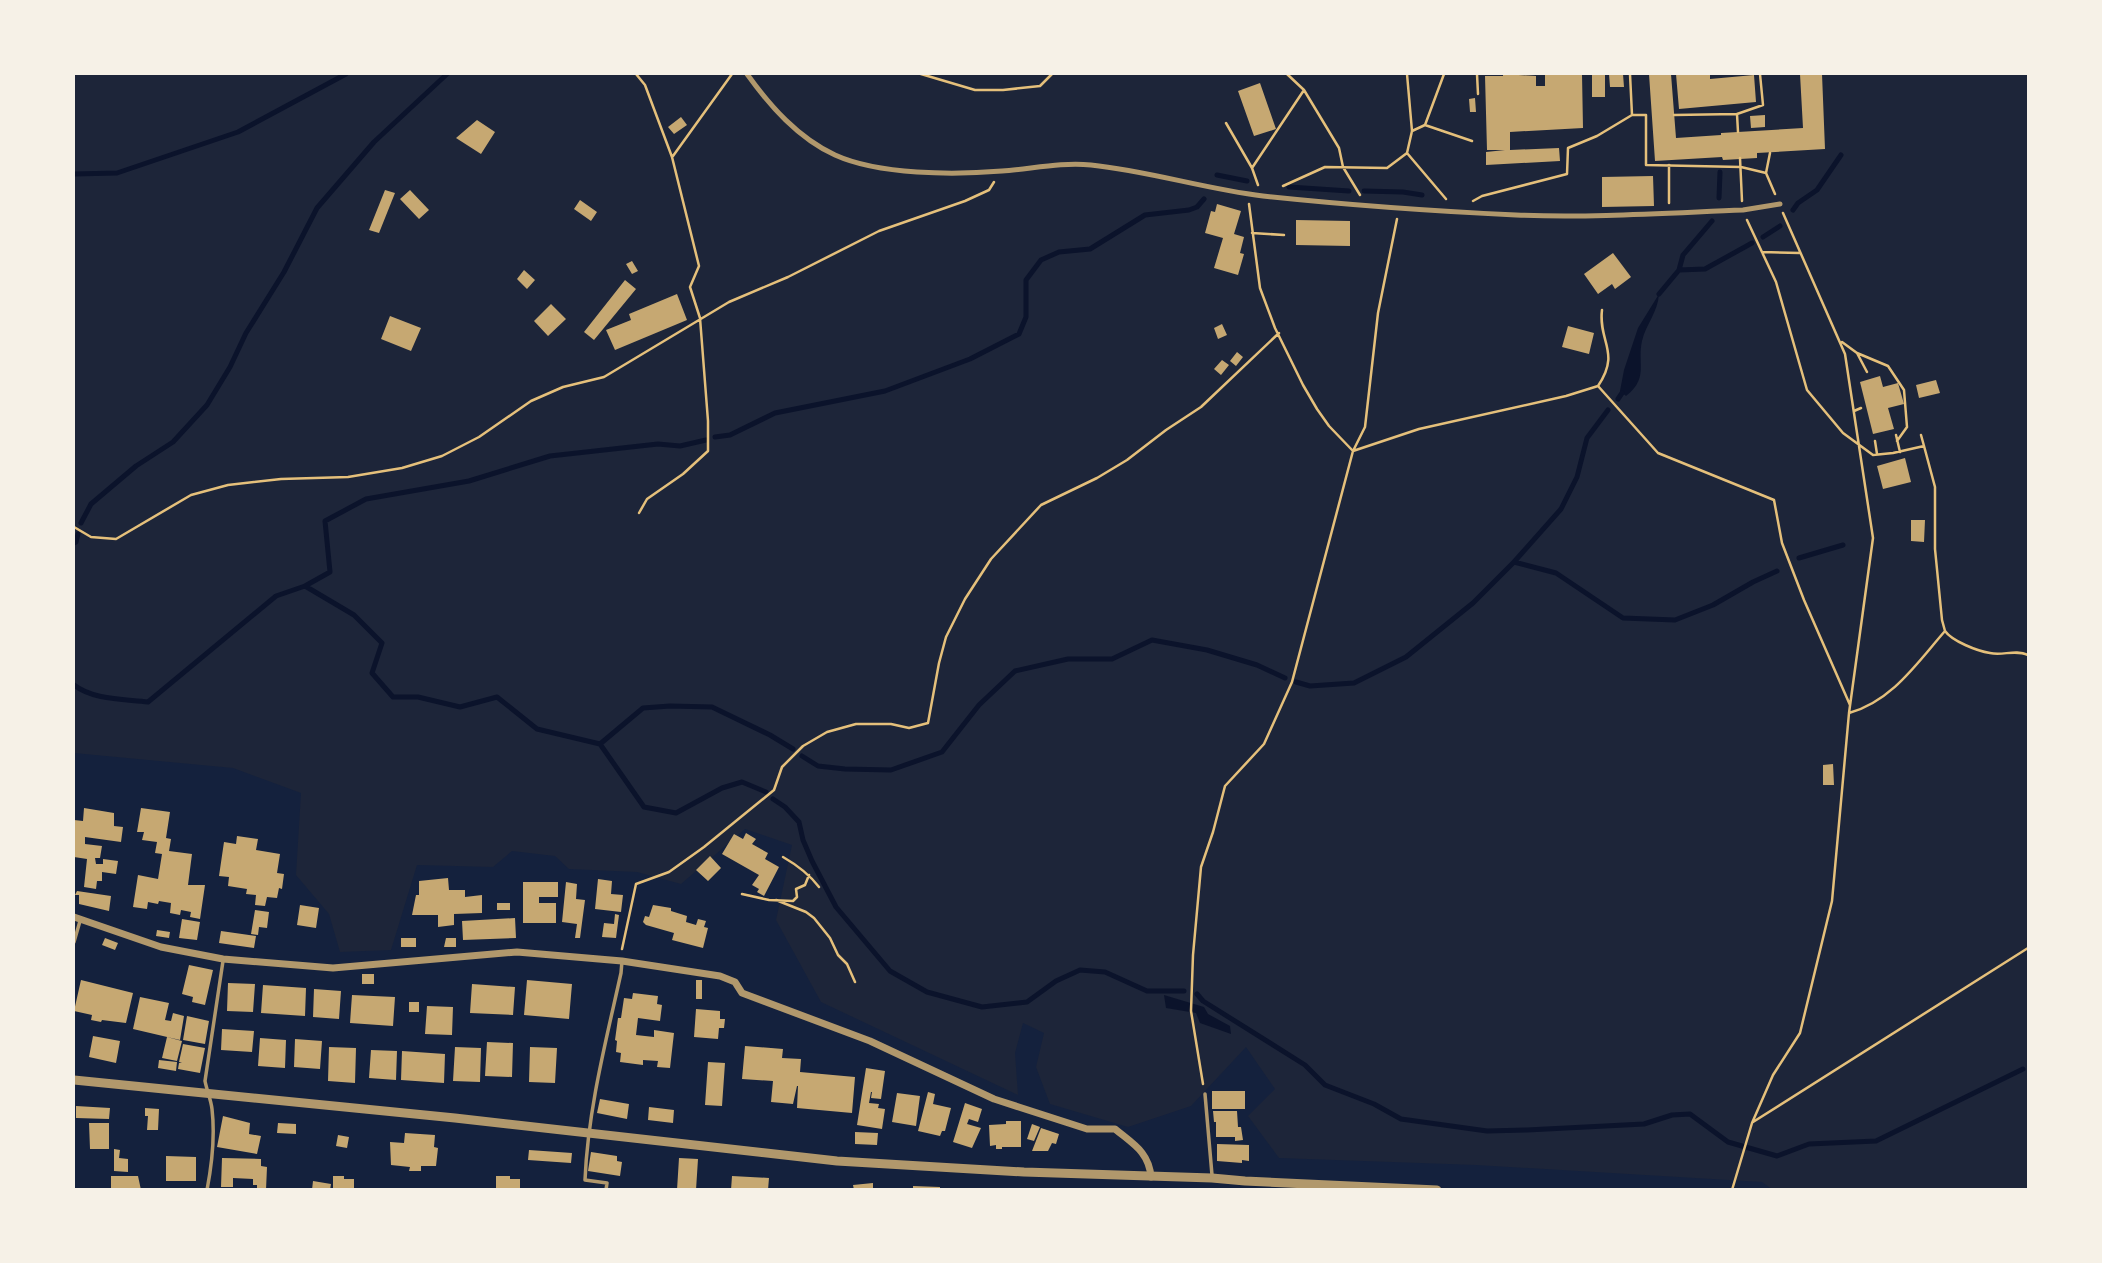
<svg xmlns="http://www.w3.org/2000/svg" width="2102" height="1263" font-family="'Open Sans',sans-serif">
  <style>
    .green { fill: #1d2539 }
    .water { fill: #0b132b }
    .lines { fill: none; stroke-linecap: round; stroke-linejoin: round }
    .stream { stroke: #0b132b; stroke-width: 5 }
    .building { fill: #c6a872 }
    .path { stroke: #e5c07b; stroke-width: 2.5 }
    .service { stroke: #b1986c; stroke-width: 3.5 }
    .pedestrian { stroke: #b1986c; stroke-width: 5 }
    .minor { stroke: #b1986c; stroke-width: 7 }
    .tertiary { stroke: #b1986c; stroke-width: 9 }
  </style>
  <rect width="100%" height="100%" fill="#14213d"/>
  <!-- green -->
  <path class="green" d="M74,74H2028V1189L1773,1190L1762,1182L1476,1165L1279,1158L1248,1116L1275,1089L1246,1047L1191,1106L1128,1127L1050,1104L1036,1067L1044,1033L1023,1023L1015,1053L1018,1095L821,1002L776,920L792,845L745,829L681,884L637,872L569,869L555,856L512,851L493,867L417,865L391,950L340,952L329,914L296,875L301,793L233,768L74,753Z"/>
  <!-- water -->
  <path class="water" d="M1659,294C1658,312 1646,324 1642,341C1637,364 1649,378 1626,396L1620,391L1624,370L1638,328Z
    M1164,995L1204,1007L1208,1014L1230,1026L1231,1034L1200,1023L1196,1013L1166,1008Z"/>
  <g class="lines">
    <!-- stream -->
    <path class="stream" d="M74,174L117,173L238,132L346,74
      M1217,175L1247,181
      M1289,187L1349,191
      M1364,191L1403,192L1422,195
      M1719,198L1720,172
      M1793,210L1798,203L1817,190L1841,155
      M1763,237L1780,226
      M1679,270L1705,269L1752,243
      M1659,294L1679,270L1683,255L1712,221
      M1618,399L1622,393
      M715,437L730,435L775,413L885,391L970,359L1019,334L1026,317V280L1041,260L1059,252L1090,249L1145,215L1189,210L1197,207L1204,199
      M81,523L91,504L136,466L173,442L207,405L230,367L246,333L284,272L317,208L374,142L447,74
      M74,543L76,542L78,534
      M1799,558L1843,545
      M1514,562L1561,509L1577,477L1587,438L1608,410
      M305,586L330,572L325,521L366,499L469,481L550,456L658,444L680,446L706,440
      M1296,682L1310,686L1354,683L1406,657L1473,603L1514,562L1556,573L1623,618L1675,620L1713,605L1753,582L1777,571
      M74,685C93,700 124,699 148,702L276,596L305,586L354,615L382,643L372,673L393,697H418L460,707L497,697L537,729L600,744L644,807L676,813L722,788L742,782L766,792
      M600,744L643,708L670,706L712,707L770,735L793,749
      M802,756L818,766L845,769L891,770L942,752L979,705L1015,671L1068,659H1112L1152,640L1207,650L1257,665L1285,678
      M773,799L785,807L799,822L803,840L812,861L836,907L890,971L927,992L982,1007L1027,1002L1056,981L1080,970L1105,972L1147,991H1184
      M1197,994L1203,1001L1305,1065L1325,1085L1374,1104L1401,1119L1487,1131L1527,1130L1644,1124L1672,1115L1690,1114L1728,1142L1777,1156L1809,1144L1876,1141L2023,1069"/>
  </g>
  <!-- building -->
  <path class="building" d="M1503,74L1536,76V86H1545V74H1582L1583,128L1510,132V150L1559,148L1560,161L1486,165V152L1505,150H1487L1485,76H1503Z
    M1592,74H1605V97H1592Z
    M1609,74H1623L1624,87H1610Z
    M1649,74H1671L1676,138L1721,135V133L1803,128L1800,74H1822L1825,149L1757,153V158L1723,160L1722,157L1655,161Z
    M1676,74H1710V79L1754,75L1756,102L1679,109Z
    M1260,83L1276,129L1254,136L1238,91Z
    M1475,98L1476,112H1470L1469,99Z
    M1765,115V127L1751,128L1750,116Z
    M681,117L687,125L674,134L668,127Z
    M477,120L495,132L481,154L456,138Z
    M1653,176L1654,206L1602,207V177Z
    M385,190L395,193L379,233L369,230Z
    M410,190L429,210L419,219L400,199Z
    M580,200L597,212L591,221L574,209Z
    M1217,204L1241,211L1234,234L1244,237L1240,253L1244,254L1238,275L1214,268L1223,238L1205,233L1211,211L1215,212Z
    M1296,220L1350,221V246L1296,245Z
    M1613,253L1631,277L1615,289L1612,284L1598,294L1584,274Z
    M632,261L638,271L632,274L626,264Z
    M524,270L535,280L527,289L517,279Z
    M625,280L636,289L594,340L584,332Z
    M677,294L687,320L615,350L606,330L631,320L629,314Z
    M551,304L566,319L548,336L534,321Z
    M390,316L421,328L411,351L381,339Z
    M1222,324L1227,335L1218,339L1214,328Z
    M1568,326L1594,333L1589,354L1562,347Z
    M1237,352L1243,357L1236,366L1230,361Z
    M1222,360L1229,365L1221,375L1214,369Z
    M1880,376L1883,387L1898,383L1904,404L1888,408L1894,429L1873,434L1860,382Z
    M1936,380L1940,393L1919,398L1916,385Z
    M1905,458L1911,482L1883,489L1877,466Z
    M1911,520H1925L1924,542L1911,541Z
    M1833,764L1834,785H1823V765Z
    M84,808L114,813V826L123,827L121,842L85,837V844L102,846L100,858H95L96,864H103V859L118,861L116,874L102,872V881H97L96,889L84,887L87,859L74,857V820L83,821Z
    M141,808L170,812L166,838L171,839L169,851L192,854L188,885H205L200,919L190,917L191,912L181,910L180,915L170,913L171,903L159,901L158,904L148,902L147,909L133,907L138,875L158,879L162,854L155,853L157,842L142,840L144,832H137Z
    M746,833L756,839L752,844L768,853L765,859L779,867L764,896L757,892L759,889L752,885L759,875L722,854L734,834L743,839Z
    M237,836L258,839L256,850L280,854L277,873L284,874L282,889L279,888L277,898L267,897L265,906L255,905L256,895L246,894L247,889L228,886L229,877L219,876L224,842L236,844Z
    M710,856L721,868L708,881L696,870Z
    M448,878L449,890H465V897L482,895V913L454,914V925L438,927V915H412L416,895H419V881Z
    M598,879L612,881L611,894L623,895L621,912L595,909Z
    M523,882H558V897H539V903H556V923H523Z
    M566,882L577,884L576,899L585,900L580,938H575L577,924L562,922Z
    M77,891L111,896L109,911L79,904V895H75Z
    M497,903H510V910H497Z
    M300,905L319,908L316,928L297,925Z
    M653,905L671,908V911L687,916L686,922L696,925L698,919L706,921L704,927L708,928L703,948L672,940L674,933L646,925L643,922L645,916L649,917Z
    M255,910L269,912L267,928L259,927L258,935L251,934Z
    M615,914L619,915L616,938L602,937L604,923L614,924Z
    M515,918L516,938L463,940L462,921Z
    M182,919L200,922L197,940L179,938Z
    M157,930L170,932L169,938L156,936Z
    M221,931L256,936L254,948L219,943Z
    M105,938L118,943L115,950L102,945Z
    M401,938H416V947H401Z
    M446,938H456V947H444Z
    M189,965L213,970L205,1005L192,1002L193,997L182,994Z
    M362,974H374V984H362Z
    M81,980L133,993L126,1023L102,1020L101,1022L91,1020L92,1015L74,1011Z
    M527,980L572,984L569,1019L524,1015Z
    M696,980H702V999H696Z
    M228,983L255,984L253,1012L227,1011Z
    M472,984L515,987L513,1015L470,1013Z
    M263,985L306,988L305,1016L261,1013Z
    M314,989L341,991L339,1019L313,1017Z
    M633,993L658,996L657,1004L662,1005L660,1021L638,1018L636,1035L654,1037V1030L674,1033L670,1068L657,1067L658,1061L643,1060V1065L620,1062L621,1053L616,1052L617,1041L615,1040L618,1018H621L624,998L632,999Z
    M352,995L395,997L393,1026L350,1023Z
    M140,997L169,1003L165,1020L171,1021L173,1013L184,1016L180,1040L133,1029Z
    M409,1002H419V1012H409Z
    M427,1006L453,1007L452,1035L425,1034Z
    M696,1009L720,1011V1019H725L724,1028H719L718,1039L694,1037Z
    M187,1016L209,1021L205,1044L183,1040Z
    M222,1029L254,1031L252,1052L221,1050Z
    M93,1036L120,1041L116,1063L89,1057Z
    M167,1037L182,1041L177,1061L162,1058Z
    M260,1038L286,1040L285,1068L258,1066Z
    M295,1039L322,1041L320,1069L294,1067Z
    M487,1042L513,1043L512,1077L485,1076Z
    M183,1044L205,1048L200,1073L178,1069L179,1063H182L179,1062Z
    M745,1046L783,1049L782,1058L801,1059L800,1072L855,1077L852,1113L797,1108L798,1086H797L793,1104L771,1102L773,1081L742,1079Z
    M329,1047L356,1048L355,1083L328,1081Z
    M455,1047L481,1048L480,1082L453,1081Z
    M530,1047L557,1048L555,1083L529,1082Z
    M371,1050L397,1051L396,1080L369,1078Z
    M402,1051L445,1054L444,1083L401,1080Z
    M159,1060L177,1062L176,1071L158,1068Z
    M708,1062L725,1063L722,1106L705,1105Z
    M866,1068L885,1071L881,1099L871,1098L872,1092H871L869,1103L879,1104L878,1108L885,1109L882,1129L857,1125Z
    M1212,1091H1245V1109H1212Z
    M928,1092L935,1094L933,1104L951,1108L945,1131H942L940,1136L918,1131Z
    M897,1093L920,1096L916,1126L892,1122Z
    M600,1099L629,1104L627,1119L597,1113Z
    M965,1103L982,1109L978,1122L969,1119L967,1124L981,1128L972,1148L953,1142Z
    M76,1106L110,1108L109,1119L76,1118Z
    M649,1107L674,1110L673,1123L648,1120Z
    M145,1108L159,1109L158,1130H147L148,1116H145Z
    M1213,1111H1237L1238,1127H1241L1243,1140L1235,1141V1137H1216V1122H1214Z
    M223,1116L250,1123L249,1134L261,1136L257,1154L217,1147Z
    M1006,1121H1021V1147H1002V1149H996V1145L990,1146L989,1125L1006,1124Z
    M89,1123H109V1149H90Z
    M278,1123L296,1124V1134L277,1133Z
    M1032,1124L1040,1127L1034,1141L1027,1139Z
    M1041,1128L1059,1134L1056,1144L1052,1143L1048,1151H1032Z
    M855,1132L878,1133L877,1145L855,1144Z
    M405,1133L435,1135L434,1147L438,1148L436,1166H421V1171H409L410,1167L391,1165L390,1142L404,1143Z
    M338,1135L349,1137L347,1148L336,1146Z
    M1217,1144L1249,1145V1161L1242,1160V1163L1217,1161Z
    M114,1149L120,1150L119,1158L128,1159V1172L114,1171Z
    M529,1150L572,1153L571,1163L528,1160Z
    M591,1152L617,1156V1161L622,1162L620,1176L588,1171Z
    M166,1156L196,1157V1181H166Z
    M222,1158L261,1159V1166L267,1167L266,1190H257V1185H253V1179L233,1178V1187H221Z
    M679,1158L698,1159L696,1190H677Z
    M111,1176H138L141,1190H111Z
    M333,1176H344V1179H354V1190H333Z
    M496,1176H510V1179H520V1190H496Z
    M732,1176L769,1178L768,1190H731Z
    M313,1181L331,1184L330,1190H312Z
    M873,1183V1190H854L853,1185Z
    M913,1186L940,1187V1190H913Z"/>
  <g class="lines">
    <!-- path -->
    <path class="path" d="M636,74L645,85L672,157L699,266L690,287L700,318L708,421V451L683,474L647,499L639,513
      M921,74L975,90H1003L1040,86L1052,74
      M1287,74L1304,90L1339,148L1343,167L1360,195
      M1477,74L1478,94
      M1630,74L1632,115H1646V165L1741,167L1766,173L1775,194
      M1674,115L1737,114
      M1226,123L1252,168
      M1425,125L1472,141
      M1412,131L1425,125L1444,74
      M1738,132L1737,114L1763,105L1760,74
      M1407,153L1446,199
      M673,156L732,74
      M1740,158L1742,201
      M1766,173L1770,153
      M1258,185L1252,168L1304,90
      M1283,186L1325,167L1387,168L1407,153L1412,131L1407,74
      M1473,201L1482,196L1567,174L1568,148L1597,136L1632,115
      M1669,203V165
      M1397,219L1378,313L1365,427L1353,451L1419,429L1566,396L1598,386L1658,453L1774,500L1782,543L1804,600L1850,705
      M1747,220L1776,282L1807,390L1843,433L1873,455L1893,453L1924,446L1935,487V549L1942,620L1945,631C1917,663 1892,701 1849,713
      M1252,233L1284,235
      M1762,252L1800,253
      M1842,342L1857,353L1867,372
      M1857,353L1888,366L1904,390L1907,427L1897,441
      M1598,386C1621,352 1598,342 1602,310
      M1854,411L1861,408
      M1896,435L1900,452
      M1921,435L1924,446
      M1875,441L1877,454
      M74,527L91,537L116,539L191,495L228,485L281,479L348,477L402,468L442,456L479,437L531,401L563,387L604,377L729,302L788,277L879,231L965,201L989,190L994,182
      M1945,631C1952,641 1977,651 1990,653C2003,656 2015,649 2028,655
      M783,857C797,865 809,874 819,887
      M742,894L769,900L793,901L797,897L796,889L805,885L809,875
      M776,900L806,912L814,918L830,938L838,955L847,964L855,982
      M622,949L636,884L669,872L704,847L774,790L782,767L803,746L827,732L856,724H891L909,728L928,723L939,663L946,637L965,599L991,559L1041,505L1097,478L1127,460L1166,430L1201,407L1279,333
      M1203,1084L1191,1011L1193,955L1201,867L1213,832L1225,786L1264,744L1292,682L1353,451L1329,426L1317,409L1303,385L1275,328L1260,288L1249,204
      M1753,1122L2028,948
      M1732,1190L1752,1123L1773,1075L1800,1033L1832,901L1849,713L1873,538L1845,354L1783,213"/>
    <!-- service -->
    <path class="service" d="M74,942L80,921
      M1205,1094L1212,1175
      M207,1190C212,1164 215,1135 212,1109C211,1100 207,1091 205,1081L223,961
      M606,1190L607,1183L585,1180C588,1109 606,1041 621,973L622,961"/>
    <!-- pedestrian -->
    <path class="pedestrian" d="M747,74C770,106 798,138 835,155C879,175 954,175 1002,171C1031,169 1061,162 1091,165C1149,171 1205,189 1263,196C1347,205 1431,211 1516,215C1591,218 1667,213 1743,210L1780,204"/>
    <!-- minor -->
    <path class="minor" d="M74,917L161,947L223,959L333,968L517,952L622,961L720,976L735,982L742,993L870,1041L994,1099L1087,1129H1115C1133,1144 1149,1152 1151,1177"/>
    <!-- tertiary -->
    <path class="tertiary" d="M74,1080L455,1118L837,1161L1024,1172L1212,1178L1245,1181L1437,1190"/>
  </g>
  <!-- border -->
  <rect width="2102" height="1263" fill="none" stroke="#f6f1e7" stroke-width="150"/>
</svg>
